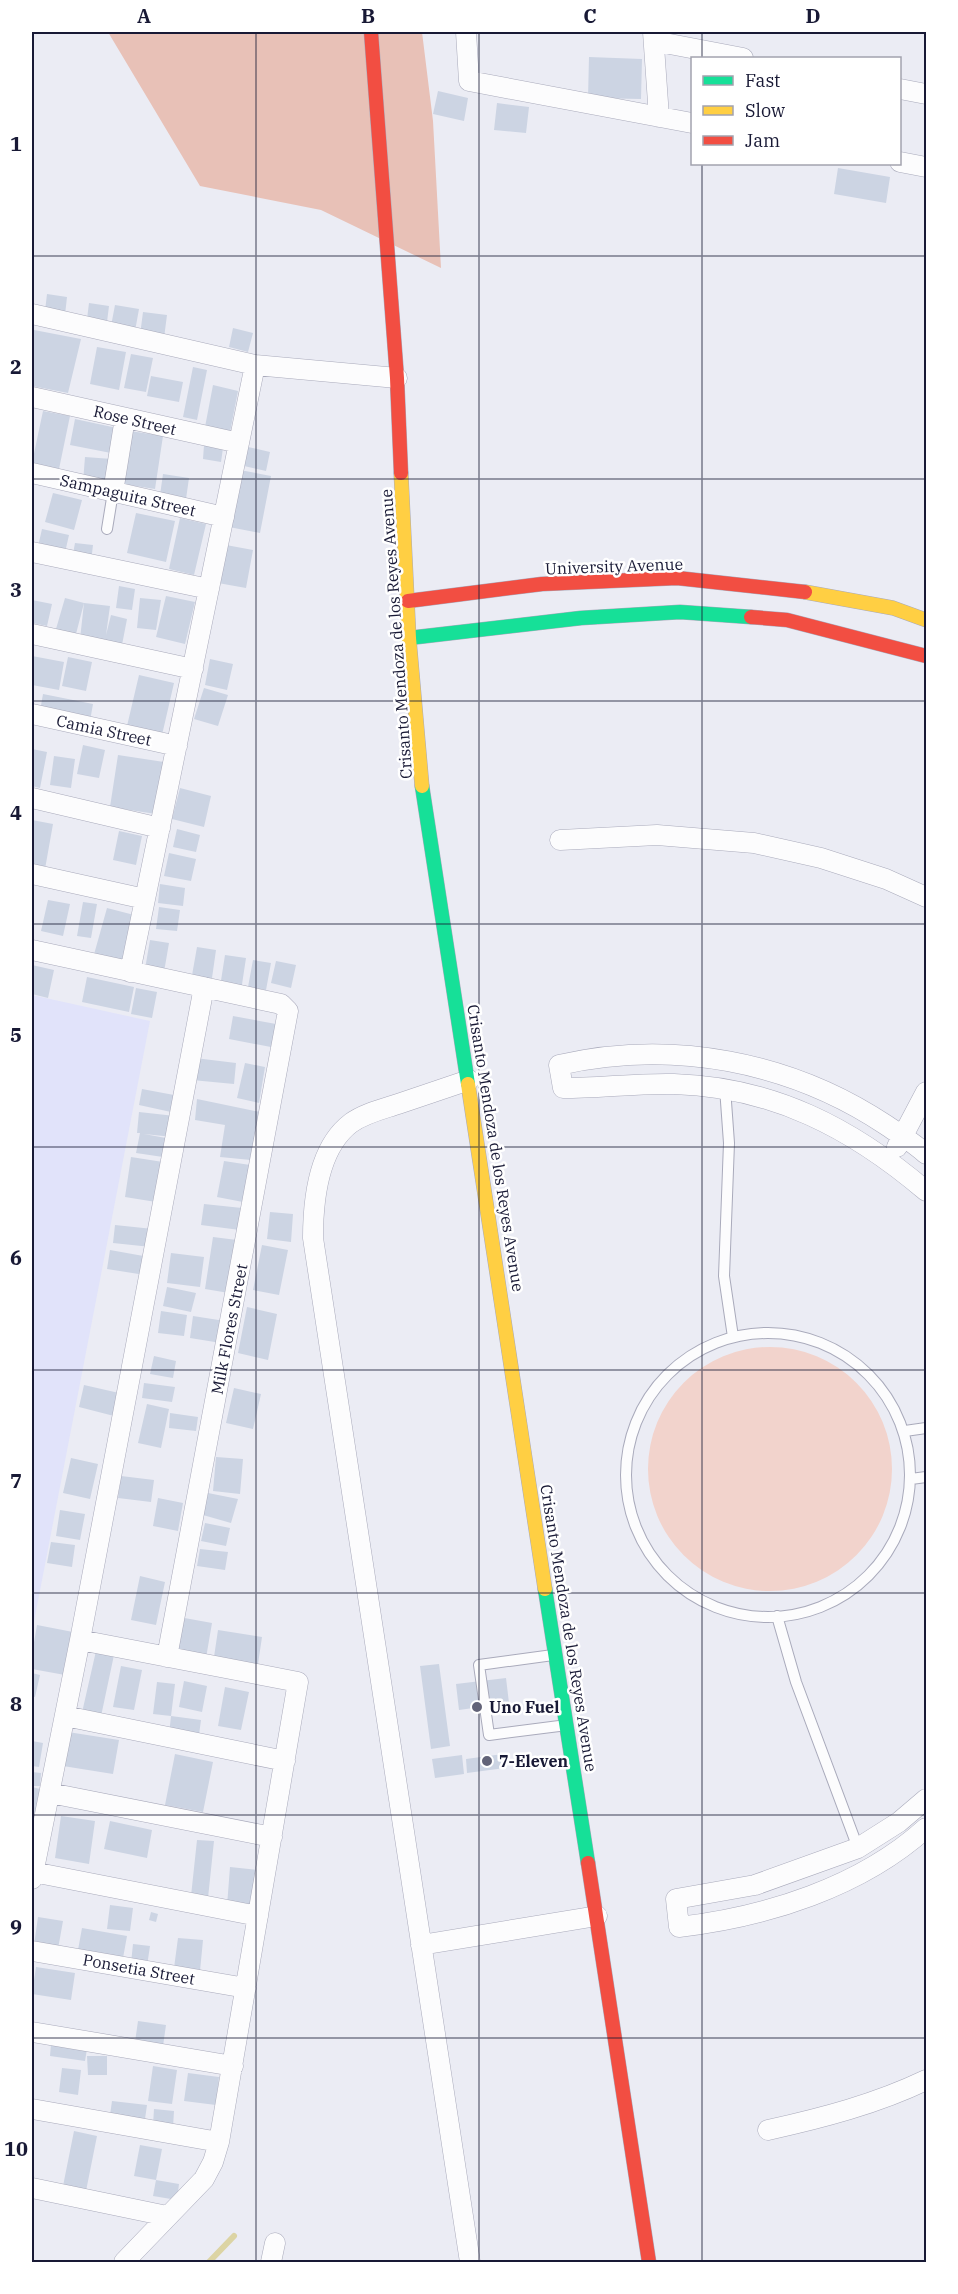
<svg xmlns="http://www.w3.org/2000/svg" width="958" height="2294" font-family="'IBM Plex Serif',serif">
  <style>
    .built { fill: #e1e3fa }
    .green { fill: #f2d3cc }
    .forest { fill: #e8c1b7 }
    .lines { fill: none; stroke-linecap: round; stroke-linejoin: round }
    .stream { stroke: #dcd4a4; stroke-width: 6 }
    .building { fill: #ccd4e3 }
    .lane-casing { stroke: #a9aabb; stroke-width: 12 }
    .street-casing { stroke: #a9aabb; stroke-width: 21 }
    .fast-casing { stroke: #a9aabb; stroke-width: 15 }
    .slow-casing { stroke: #a9aabb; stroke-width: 15 }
    .jam-casing { stroke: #a9aabb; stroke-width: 15 }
    .lane { stroke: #fcfcfd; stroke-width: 10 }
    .street { stroke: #fcfcfd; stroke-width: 20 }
    .fast { stroke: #16e098; stroke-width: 14 }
    .slow { stroke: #ffcf43; stroke-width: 14 }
    .jam { stroke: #f24e42; stroke-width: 14 }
    .grid { fill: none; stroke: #181935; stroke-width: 1.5; stroke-opacity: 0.55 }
    .poi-dot { fill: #626378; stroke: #fff; stroke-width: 2 }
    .labels { text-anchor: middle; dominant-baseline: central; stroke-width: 5; stroke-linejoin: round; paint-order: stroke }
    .street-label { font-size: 16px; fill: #181935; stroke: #fff }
    .poi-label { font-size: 16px; font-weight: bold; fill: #181935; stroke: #fff; text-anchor: start }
    .neatline { fill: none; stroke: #181935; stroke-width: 2 }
    .grid-label { font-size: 20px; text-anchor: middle; font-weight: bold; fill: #181935 }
  </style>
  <rect width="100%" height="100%" fill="#ebecf4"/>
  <!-- built -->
  <path class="built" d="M32,995L150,1021L32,1632Z"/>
  <!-- green -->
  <path class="green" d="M648 1469a122 122 0 1 1 244 0a122 122 0 1 1-244 0Z"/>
  <!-- forest -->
  <path class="forest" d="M108,32H422L433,121L441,268L321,210L200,186Z"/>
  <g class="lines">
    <!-- stream -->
    <path class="stream" d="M209,2262L234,2236"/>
  </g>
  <!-- building -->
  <path class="building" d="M589,57L642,59L641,99L588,98Z
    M438,91L468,98L464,121L433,114Z
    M497,103L529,107L526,133L494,130Z
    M838,168L890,177L886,203L834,194Z
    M47,294L67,297L65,315L45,311Z
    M89,303L109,306L107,322L87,319Z
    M115,305L139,309L135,331L111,326Z
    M143,312L167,315L164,338L140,335Z
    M233,328L253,333L248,352L229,347Z
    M34,330L81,339L68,393L32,386V338Z
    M97,347L126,352L119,390L90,384Z
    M131,354L153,358L146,392L124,388Z
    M193,367L207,370L197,420L183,417Z
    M151,376L183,382L179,402L147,396Z
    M213,385L238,391L230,432L205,427Z
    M43,411L70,416L59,469L32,463Z
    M75,419L117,428L111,453L70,445Z
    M130,431L163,436L155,489L123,484Z
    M204,445L223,448L221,462L203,459Z
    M248,447L270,452L266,471L244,466Z
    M85,457L112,459L110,484L83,482Z
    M240,470L271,476L260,533L229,527Z
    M163,474L189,478L186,499L160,495Z
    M53,493L82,500L74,530L45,522Z
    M136,513L175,521L166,562L127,553Z
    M180,518L206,524L194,575L169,569Z
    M42,529L69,535L64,557L37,551Z
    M75,543L93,545L91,562L72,559Z
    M226,545L253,550L246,588L218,583Z
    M119,586L135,589L132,610L116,608Z
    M166,596L195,602L185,644L156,637Z
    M65,598L84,603L76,634L56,629Z
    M140,598L161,600L156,630L137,628Z
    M32,600L52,604L47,626L32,623Z
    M84,603L110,606L106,635L111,615L127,619L122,645L80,639Z
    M32,656L64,662L59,690L32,685Z
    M68,657L92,662L86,691L62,686Z
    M210,659L233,664L227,690L205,685Z
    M139,675L174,683L162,735L127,726Z
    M204,688L228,695L218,726L194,719Z
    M43,694L93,704L90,721L40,711Z
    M83,745L105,750L99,778L77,774Z
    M32,749L47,752L40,788L32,786Z
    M118,755L164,762L156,814L110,807Z
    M54,756L75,759L71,788L50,785Z
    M180,788L211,796L204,827L172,819Z
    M32,820L53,824L45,869L32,866Z
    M177,829L200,835L196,852L173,847Z
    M119,831L142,836L136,865L113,860Z
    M169,853L196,859L191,881L164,876Z
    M160,884L185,888L183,906L158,903Z
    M48,900L70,904L63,936L41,931Z
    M83,902L97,904L91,938L77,936Z
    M159,907L180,910L177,931L156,929Z
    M107,908L138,916L123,966L93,958Z
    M150,940L169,943L164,972L145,969Z
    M197,947L216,950L211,985L191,981Z
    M225,955L246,958L241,991L220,987Z
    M253,960L271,963L266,990L248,987Z
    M276,961L296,965L291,988L271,983Z
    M32,965L54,970L48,998L32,994Z
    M87,977L134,987L129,1012L82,1002Z
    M136,988L157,992L152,1018L131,1014Z
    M233,1016L276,1024L271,1047L229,1039Z
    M195,1058L236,1063L234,1084L192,1080Z
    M245,1063L265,1067L259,1103L237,1098Z
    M142,1089L174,1095L171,1112L139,1105Z
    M197,1099L260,1112L251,1160L220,1157L225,1125L195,1120Z
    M139,1112L175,1116L173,1137L144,1134L166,1138L163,1157L136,1153L140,1133H137Z
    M131,1157L163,1162L156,1202L125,1197Z
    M224,1161L250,1165L243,1202L217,1197Z
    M204,1204L242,1208L240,1230L201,1225Z
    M270,1212L293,1214L291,1242L267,1239Z
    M115,1225L153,1229L151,1247L113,1243Z
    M213,1237L237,1240L229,1293L205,1289Z
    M262,1245L288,1250L279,1295L253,1290Z
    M110,1250L149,1257L145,1275L107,1269Z
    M171,1253L204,1257L200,1287L167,1283Z
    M167,1287L196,1293L191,1312L163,1306Z
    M247,1307L277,1314L268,1360L238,1353Z
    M161,1311L187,1315L184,1336L158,1333Z
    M193,1316L225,1321L221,1343L190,1338Z
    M154,1356L176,1361L173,1378L150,1374Z
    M144,1383L175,1387L172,1402L142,1398Z
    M84,1385L119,1393L114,1416L79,1407Z
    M234,1388L261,1394L253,1429L226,1423Z
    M147,1404L169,1409L161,1448L138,1443Z
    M170,1413L198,1417L196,1431L169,1428Z
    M216,1457L243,1459L240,1494L213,1491Z
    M71,1458L98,1464L90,1499L63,1493Z
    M121,1476L154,1480L151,1502L118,1498Z
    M208,1493L238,1499L231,1523L203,1515Z
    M158,1498L183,1503L178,1531L153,1526Z
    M60,1510L85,1514L80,1540L56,1536Z
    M205,1523L230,1528L226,1546L201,1541Z
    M51,1542L75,1545L72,1567L47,1563Z
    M200,1549L228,1552L225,1570L197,1566Z
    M140,1576L165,1582L156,1625L131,1620Z
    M179,1617L212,1623L206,1658L173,1653Z
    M37,1625L73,1632L65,1675L32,1669V1654Z
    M218,1630L262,1637L258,1664L214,1657Z
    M96,1651L114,1655L100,1721L81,1717Z
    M439,1664L450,1746L431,1749L420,1666Z
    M121,1666L142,1670L134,1710L113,1707Z
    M32,1673L40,1675L35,1697L32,1696Z
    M506,1678L509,1703L459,1710L456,1684Z
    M184,1681L207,1686L202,1712L179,1707Z
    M157,1682L175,1684L171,1716L153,1714Z
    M225,1687L249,1692L241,1730L218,1726Z
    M171,1716L201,1720L198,1742L169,1735Z
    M68,1732L119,1740L113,1774L63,1766Z
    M32,1741L43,1743L39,1767L32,1766Z
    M175,1754L213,1762L203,1812L165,1805Z
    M503,1754L505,1768L467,1773L466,1759Z
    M462,1755L464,1774L435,1778L432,1759Z
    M32,1772L41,1773L40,1786H32Z
    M32,1787L40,1789L36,1813L32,1812Z
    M61,1816L95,1821L89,1864L55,1858Z
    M110,1821L152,1830L147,1858L104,1849Z
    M197,1840L214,1841L208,1898L191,1896Z
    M230,1867L258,1870L254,1908L227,1906Z
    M110,1905L133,1908L130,1931L107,1929Z
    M151,1912L158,1914L156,1922L149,1920Z
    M38,1917L63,1921L58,1949L34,1945Z
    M82,1928L127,1936L123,1958L78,1950Z
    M178,1938L203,1940L200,1971L174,1968Z
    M133,1944L150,1946L147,1966L131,1963Z
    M36,1967L75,1973L71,2000L32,1994Z
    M138,2021L166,2025L162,2053L134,2049Z
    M51,2044L87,2049L85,2061L50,2056Z
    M87,2056H107V2075H88Z
    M153,2066L177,2070L172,2104L148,2101Z
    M62,2068L81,2070L78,2095L59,2092Z
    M188,2073L219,2077L216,2105L184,2101Z
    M112,2101L147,2105L145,2119L110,2115Z
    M154,2109L174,2111L173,2127L153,2125Z
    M74,2131L97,2136L85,2196L62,2191Z
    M140,2145L162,2149L156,2180L134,2176Z
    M156,2180L179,2184L177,2200L153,2196Z"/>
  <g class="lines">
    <!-- lane casing -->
    <g class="lane-casing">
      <path id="lane" d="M107,529L113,492
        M725,1088L729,1143L724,1276L733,1337
        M626 1475a142 142 0 1 1 284 0a142 142 0 1 1-284 0Z
        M905,1431L926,1428
        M911,1479L926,1477
        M777,1616L796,1682L858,1848
        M553,1655L479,1665L489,1735L567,1725"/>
    </g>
    <!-- street casing -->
    <g class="street-casing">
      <path id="street" d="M466,32L469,81L692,123
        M653,32L659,117
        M654,41L743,58
        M900,89L926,94
        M900,162L926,167
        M32,314L255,365L397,378
        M32,397L239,443
        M32,473L224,517
        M113,492L125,418
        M32,552L209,589
        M32,634L193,669
        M32,714L177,746
        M32,798L160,828
        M560,840L657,835L754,843L821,858L886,879L926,897
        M32,874L145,899
        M32,950L281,1004L288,1011L167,1657
        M130,972L255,365
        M469,1080C445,1088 422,1096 398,1104C383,1109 365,1113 351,1123C318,1148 313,1200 313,1238L470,2262
        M897,1147L926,1092
        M926,1154C914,1143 899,1134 886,1125C790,1061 671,1039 559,1065L563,1088C600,1088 637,1083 674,1084C773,1087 852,1128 926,1191
        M80,1640L298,1682L219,2142L213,2162L204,2179L124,2262
        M65,1716L285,1761
        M50,1793L272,1837
        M926,1799L899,1822L858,1848L755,1885L676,1899L679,1927C766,1917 861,1887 926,1828
        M33,1872L258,1916
        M32,1879L80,1640L204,987
        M421,1945L597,1916
        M32,1951L246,1988
        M32,2032L233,2066
        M32,2109L219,2142
        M768,2130C822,2118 876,2104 926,2080
        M32,2188L167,2216
        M271,2262L275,2243"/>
    </g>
    <!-- fast casing -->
    <g class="fast-casing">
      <path id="fast" d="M409,638L581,618L680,612L751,617
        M422,786L468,1084
        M545,1589L588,1863"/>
    </g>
    <!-- slow casing -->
    <g class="slow-casing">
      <path id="slow" d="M401,473L409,638L422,786
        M805,592L893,608L926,620
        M468,1084L545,1589"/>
    </g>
    <!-- jam casing -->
    <g class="jam-casing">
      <path id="jam" d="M371,32L397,378L401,473
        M408,601L542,584L677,578L805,592
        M751,617L787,620L926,656
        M588,1863L649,2262"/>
    </g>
    <!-- lane -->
    <use href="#lane" class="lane"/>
    <!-- street -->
    <use href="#street" class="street"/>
    <!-- fast -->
    <use href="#fast" class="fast"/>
    <!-- slow -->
    <use href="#slow" class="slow"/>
    <!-- jam -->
    <use href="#jam" class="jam"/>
  </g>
  <!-- grid -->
  <path class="grid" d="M256,32V2262M479,32V2262M702,32V58M702,164V2262M32,256H926M32,479H926M32,701H926M32,924H926M32,1147H926M32,1370H926M32,1593H926M32,1815H926M32,2038H926"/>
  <!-- markers -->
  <g class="poi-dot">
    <circle cx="477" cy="1707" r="6"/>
    <circle cx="487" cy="1761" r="6"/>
  </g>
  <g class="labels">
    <!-- street labels -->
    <g class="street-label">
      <text transform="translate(135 420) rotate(13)">Rose Street</text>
      <text transform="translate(128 495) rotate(13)">Sampaguita Street</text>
      <text transform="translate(614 566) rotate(-2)">University Avenue</text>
      <text transform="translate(396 634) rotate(-94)">Crisanto Mendoza de los Reyes Avenue</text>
      <text transform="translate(104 730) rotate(12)">Camia Street</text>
      <text transform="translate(496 1148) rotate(81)">Crisanto Mendoza de los Reyes Avenue</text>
      <text transform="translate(229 1329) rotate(-79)">Milk Flores Street</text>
      <text transform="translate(569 1628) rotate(81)">Crisanto Mendoza de los Reyes Avenue</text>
      <text transform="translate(139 1969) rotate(10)">Ponsetia Street</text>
    </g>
    <!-- poi labels -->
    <g class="poi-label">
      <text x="489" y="1707">Uno Fuel</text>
      <text x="499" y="1761">7-Eleven</text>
    </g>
  </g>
  <!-- border -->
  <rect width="958" height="2294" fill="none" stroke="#ffffff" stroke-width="66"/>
  <!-- legend -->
  <rect x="691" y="57" width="210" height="108" fill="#ffffff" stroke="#a3a3ae" stroke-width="1.5"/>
  <rect x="703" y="76" width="30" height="9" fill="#16e098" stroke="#a3a3ae" stroke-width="1.5"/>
  <text x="745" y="87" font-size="18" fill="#181935">Fast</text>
  <rect x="703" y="106" width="30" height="9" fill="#ffcf43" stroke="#a3a3ae" stroke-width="1.5"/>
  <text x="745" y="117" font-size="18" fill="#181935">Slow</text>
  <rect x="703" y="136" width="30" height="9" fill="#f24e42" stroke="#a3a3ae" stroke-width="1.5"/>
  <text x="745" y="147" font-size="18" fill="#181935">Jam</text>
  <rect x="33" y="33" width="892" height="2228" class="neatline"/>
  <g class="grid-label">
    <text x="144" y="23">A</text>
    <text x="368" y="23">B</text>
    <text x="590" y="23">C</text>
    <text x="813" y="23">D</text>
    <text x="16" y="151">1</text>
    <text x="16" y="374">2</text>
    <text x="16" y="597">3</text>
    <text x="16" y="820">4</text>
    <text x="16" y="1042">5</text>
    <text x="16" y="1265">6</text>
    <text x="16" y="1488">7</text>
    <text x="16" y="1711">8</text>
    <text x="16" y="1934">9</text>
    <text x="16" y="2156">10</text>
  </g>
</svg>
